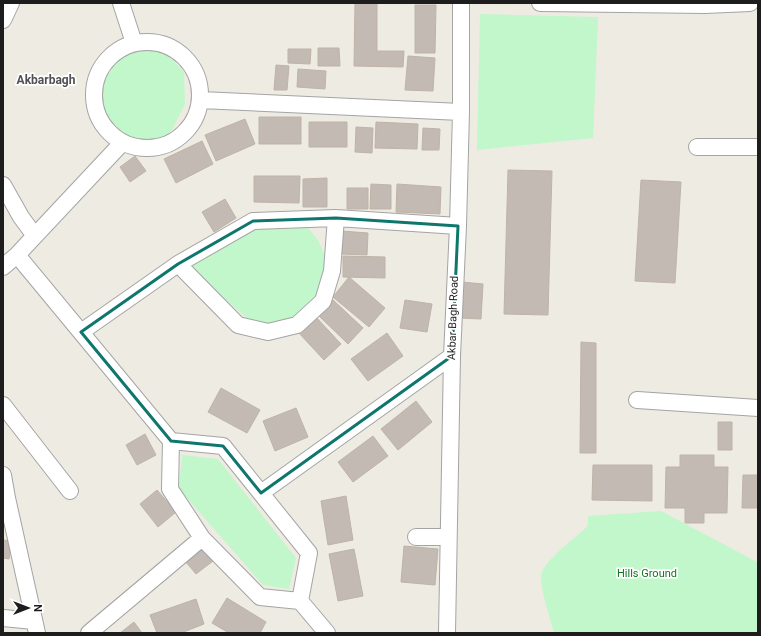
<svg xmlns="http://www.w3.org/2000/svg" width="761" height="636" font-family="Roboto,sans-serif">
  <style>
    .park { fill: #c1f7ca }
    .building { fill: #c2bab3; stroke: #bfb3a6 }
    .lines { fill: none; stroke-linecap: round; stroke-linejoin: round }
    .minor-casing { stroke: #a4a4a4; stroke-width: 18 }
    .minor { stroke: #fff; stroke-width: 16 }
    .marked { fill: none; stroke: #0f766e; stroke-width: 3; stroke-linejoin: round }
    .labels { text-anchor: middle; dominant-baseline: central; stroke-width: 3.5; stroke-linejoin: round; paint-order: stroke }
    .street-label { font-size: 11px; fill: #1d1d1d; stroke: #fff }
    .park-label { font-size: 11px; fill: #107620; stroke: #fff }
    .neighbourhood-label { font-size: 12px; font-weight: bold; fill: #505050; stroke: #fff }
  </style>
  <rect width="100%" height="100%" fill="#eeebe3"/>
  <!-- park -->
  <path class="park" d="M480,14L598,17L593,138L477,150Z
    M144,49L167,54L184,72L185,104L172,130L160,141L123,137L102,110L104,80L119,58Z
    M255,224H305L318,240L326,258L322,290L290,324L261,330L185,265Z
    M182,455L218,459L296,558L289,589L263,585L179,489Z
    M661,511L757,562L758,633H554C551,620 538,584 542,572C546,560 577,536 588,526V516Z"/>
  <!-- building -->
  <path class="building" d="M355,3H377V51H404L403,67L354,66Z
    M415,5H436L435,53H415Z
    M318,48H339L340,66H318Z
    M288,49H311L310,64L288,63Z
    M408,56L435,58L433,91L405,90Z
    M276,65L289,66L287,90H274Z
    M298,69L326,71L325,89L297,87Z
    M259,117H301V144H259Z
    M245,119L255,144L216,161L205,135Z
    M309,122H347V147H309Z
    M376,122L418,124L417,149L375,148Z
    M356,127L373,128L372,153L355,152Z
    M423,128L440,129L439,150H422Z
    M202,141L213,164L176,183L164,159Z
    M135,156L146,171L130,182L120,167Z
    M508,170L552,171L548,315L504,314Z
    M254,176H300L299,203L254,202Z
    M327,178V207H303V179Z
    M641,180L681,182L675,283L635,281Z
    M371,184L391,185V209H370Z
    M397,184L441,187L440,214L396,212Z
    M347,188H368V209H347Z
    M225,199L236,218L214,232L202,212Z
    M342,231L368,233L367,255L341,254Z
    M343,256L385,257V278L343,277Z
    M349,277L385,308L369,327L333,297Z
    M462,282L483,284L481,319L460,318Z
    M332,299L363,328L348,344L317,314Z
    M405,300L432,304L427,332L400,328Z
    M315,316L341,344L324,360L298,332Z
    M387,333L403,356L368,381L351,359Z
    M581,342L596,343V453H580Z
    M221,388L260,410L247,433L208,412Z
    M416,401L432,422L398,450L381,429Z
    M296,408L308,437L275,451L263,421Z
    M718,422H732V450H718Z
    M145,434L156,455L137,465L126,445Z
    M373,436L388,456L353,482L338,462Z
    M680,455H714V467H728L727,513H704V523H685V508H665L666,467H680Z
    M593,465H652V501L592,500Z
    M743,475H758V508H742Z
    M157,490L176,512L158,527L140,504Z
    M346,496L353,540L328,545L321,501Z
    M3,540L12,541L9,559L3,558Z
    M203,546L213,561L196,574L185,561Z
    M404,546L438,549L435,585L401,582Z
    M354,549L363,596L338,601L329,554Z
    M227,598L266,622L260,633H229L212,623Z
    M196,599L204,624L181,633H157L150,615Z
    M134,622L142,633H120Z"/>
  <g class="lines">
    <!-- minor casing -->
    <g class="minor-casing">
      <path id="minor" d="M121,3L134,43
        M540,3L705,5L750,3
        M3,20L11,3
        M94 95a53 53 0 1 1 106 0a53 53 0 1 1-106 0Z
        M200,100L461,112
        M697,147H758
        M3,185L21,217L35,236
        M17,255L171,441L170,489L202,538L260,597L300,601L327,633
        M178,264L238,325L268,332L297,325L323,301L332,271L336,218
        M3,267L17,255L122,143
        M81,332L178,264L253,221L336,218L458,226
        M637,400L758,408
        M3,405L70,491
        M171,441L223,446L309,553L300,601
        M3,475L7,498L37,633
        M261,493L452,356
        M416,537H448
        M3,618L34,621
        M89,633L202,538
        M447,633L452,356L458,226L461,112V3"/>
    </g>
    <!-- minor -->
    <use href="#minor" class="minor"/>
  </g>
  <!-- marked area -->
  <path class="marked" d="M336,218L458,226L452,356L261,493L223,446L171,441L81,332L178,264L253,221Z"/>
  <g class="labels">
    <!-- street labels -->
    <g class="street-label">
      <text transform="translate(453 318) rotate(-88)">Akbar Bagh Road</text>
    </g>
    <!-- park labels -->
    <g class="park-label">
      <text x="647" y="573">Hills Ground</text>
    </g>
    <!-- neighbourhood labels -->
    <g class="neighbourhood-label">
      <text x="46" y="80">Akbarbagh</text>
    </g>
  </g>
  <!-- border -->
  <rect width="761" height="636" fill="none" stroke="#1d1d1d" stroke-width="8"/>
  <!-- north arrow -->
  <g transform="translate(28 608) rotate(90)" stroke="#ffffff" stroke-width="3" paint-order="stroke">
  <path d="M0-3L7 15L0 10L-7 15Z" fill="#1d1d1d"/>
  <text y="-6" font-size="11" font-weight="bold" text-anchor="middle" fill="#1d1d1d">N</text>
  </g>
</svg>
